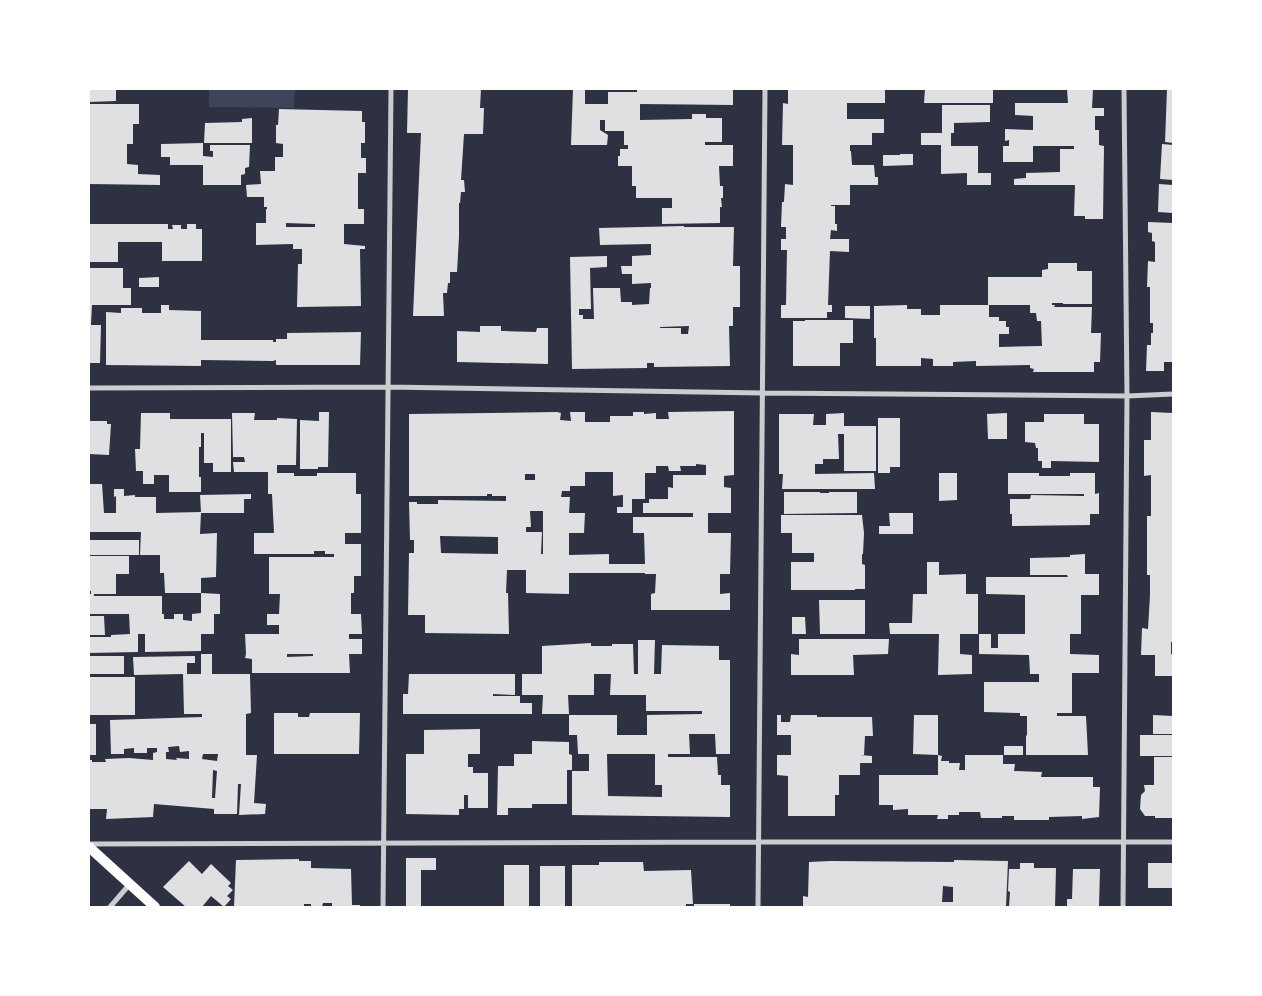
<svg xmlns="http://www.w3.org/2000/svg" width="1262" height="996" font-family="'Noto Sans',sans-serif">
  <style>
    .green { fill: #3c4559 }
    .building { fill: #e0e0e3; fill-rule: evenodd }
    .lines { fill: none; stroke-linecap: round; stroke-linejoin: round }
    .minor { stroke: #caccd0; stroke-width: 5 }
    .secondary { stroke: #fff; stroke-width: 10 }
  </style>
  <rect width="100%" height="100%" fill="#2d3142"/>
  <!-- green -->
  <path class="green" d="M209,89H295L294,108L209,107Z"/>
  <!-- building -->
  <path class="building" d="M89,89H116V101L89,102Z
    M408,89H481L480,108H484L483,134H464L461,180H464L465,192H461L460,203H459V237L457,272H450V283H448L447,293H443L444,316H413L421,133H407Z
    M573,89H585V104H608V92H637V89H733V105L640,104V120L692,119V114H706V118H722V142H705V145H733V166H719L720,186H723V198H721L722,207H720V223L662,224V208H672V198H636V186H632V166H618V156H620V149H628V145H624V131H605V120H600V130L608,135L607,145H571Z
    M788,89H885V103H847V119H884V133H872V145H850V151H851L852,165H874L875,177H878V185H850V205H831V206H835V224H837V231L831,230L830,239H849V252L830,251L828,305H832V312H827V318H781V305H786L787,250H781V239H786V227H781L782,202H784L785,184L793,185V145H782L783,103L788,104Z
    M925,89H993V103H924Z
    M1067,89H1093L1092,108H1104V116H1095V130H1099V145L1104,146L1103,219H1085V216H1074L1075,185H1014V179L1026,178V173L1060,172V149H1074V146H1033V162H1003V146H1009V140L1005,141V129L1033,130V116L1015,115V103H1068Z
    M1167,89H1173V143L1165,142Z
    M89,104H139V124H133V144H127V164L138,165V174L160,175V185L89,184Z
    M942,105H990V122L954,123V133H951V146H978V173H991V185H967V173L941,174V145H921V133H942Z
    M279,109L362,111V122H365V143H361V158H366V173H358V209H364V224H344V244L365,246V249H360L361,306L297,307L298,264H302V249H293V244L256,245V223H266V209H267V207H264V197H247L246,185L261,184L260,171H275V157H283V144L276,143V125H278ZM286,223L315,224V227H286Z
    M252,118V143H204L205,123L242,122V119Z
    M203,143V156L213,157V151H210V145H250L249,167L245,168V174L241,175V185H203V165H170V157H161V144Z
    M1162,144L1173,145V180L1160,179Z
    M900,154H913V165L883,166V155H900Z
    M1159,184L1173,185V213L1158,212Z
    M1148,222L1173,223V362H1164V371H1146L1147,345H1151V333H1153V323H1150V287H1147L1148,261L1155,262V242L1152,241V233L1148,232Z
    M90,224H168V229H173L172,225H181V229H187V224H196V229H202V261H162V242H118V262H89Z
    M684,226V227H734L733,266H740V307H733V326H729L730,366L654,367V363H647V368L572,369L570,257L607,256V267L590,268L591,309H579V315H583V319H594L593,288H620L621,302H632V305L649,304L650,288H651V283L632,284V274H622L621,266H632V256L651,255V244L600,245L599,228ZM689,326L688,334H681V328H660V327Z
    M1048,263H1077V271H1092V304H1063V303H1052V305H1055L1054,307H1092L1091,333H1101L1100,362H1094V372H1033L1034,369L1030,368V365L976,366V361L953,362V366H933V359L921,358V366H876V338H874V306L907,305V309H921V315H940V305H989V317H999V321H1006V327H1009V334H999V347L1042,346L1041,321H1037L1036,313H1030V305H988V277H1042V270L1048,269Z
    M89,268H123V288H131V305H92L91,325H101L100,363H89Z
    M159,277V287H139V278Z
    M161,305H169V310L201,311V340H273V342H276V339H287V333L361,332L360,365H276V360L273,361L201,360V366L106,365V312L121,313V308H142V313H161Z
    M845,306H870V319L845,318Z
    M805,320H853V343H840V366H793V321H805Z
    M480,326H501V331H504L536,332L537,328H548V364L457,362V331L480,332Z
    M734,411V475L724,476V487L731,488V513H708V533H731L730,574H720V594L730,593V610H651V594L655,593L656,574H645V573H569V594L526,593V570H507L506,593H508L509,634L425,633V615H408L409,553H414V540H410L409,502H417V504H438V500L506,501V496H492V494H487V496H409V414L557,412L561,413L560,420L571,421L570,412H585V422H610V416H633V412H644V414L656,413V419H669L668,412ZM696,464L706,465V475H673V488L668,487V499H649V503H643V513H693V517H633V533H644L645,564H609V554L569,555V533H584L585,513H569L570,497H561L562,491H570V486H585V472H613V496L623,495V507H617V513H632V499H645V473H656V466H668L669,471H681L680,466H696ZM525,474H535V480H525ZM530,511H543V554H541L542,532H526V527H531ZM440,536L498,537V554L441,553Z
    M319,412H329L328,467H318V469H300V420L319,421Z
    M1151,412L1173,413V642H1171V654L1173,655V674H1172V676H1155V655H1141L1142,628L1148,629L1150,595V575H1147V516H1151V475L1144,476V440H1151Z
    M141,413H170V419H231V472H213V463H204V433H201V447H199V477H201V492H169V475H154V484H143V471H136L135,449H140Z
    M232,413H255L254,420H277V418L297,419L296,465H277V473H294V476H317V473H356V494H361V533H345V544H361V576H354V593H351V614H361L362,634H349V639H362V654H349L350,673H252V659L245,658L246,654L245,634H279V625H267V614H279L280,594H269V557H334V554H325V551H314V554H254V533H274L272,494H268V472H234L233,462H245L244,457H233ZM287,654H313V656L287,657Z
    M844,413V426H876V471H844V434H838L839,459H823V464H815V474L874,473L875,489H782L783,474H779V414H814L813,425H826V414Z
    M1007,413V439H988L987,414Z
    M1044,414H1084V424H1099V462L1051,461V468H1042V461H1038V448H1036L1035,443L1025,442V422H1044Z
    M878,418H900V467H890V473H878Z
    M89,421H107V424H111L109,455L89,454Z
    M939,473H957V500L939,501Z
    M1008,473H1039V476H1070V473H1095V494L1099,493V514H1090V525L1012,526V514H1010V499H1030L1031,495L1084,496V494H1008Z
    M89,484H102L104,513H116V496L114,497V489H124V496L135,495V497H156V513L201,512L200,495L251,494V499H244V513H201L200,534L217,533L216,577L201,578V593L220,594V614H214V634H201V651L145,652V634H138V652L89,653V637H111V635L130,634L129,614H89V594H91V591H89V556H129V574H116V594H94V596H162V614H164V619H174V614H183V620L192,621V614L201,613V593H165L164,573H160V555H140L141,532H89Z
    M784,492H820V493H829V492H857V513L784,514Z
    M889,513H913V534H879V526H890Z
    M781,515H862L864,533L863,554H862V564L865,565V589H855V590H791V562H814V553H792V533H781Z
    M89,540H139V555H89Z
    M1085,554V574H1099V595H1081V634H1070V654L1099,655V673H1072V713H1057V716H1086L1088,755H1026V736L1027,735V716H1020V713L984,712V682H1039V674H1030L1029,655L979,654V634H991V648H998V634H1025V595L986,594V577H1068L1067,575H1030V558L1070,557V555Z
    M927,562H939V575L966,574V594H978V634H960V654L972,655V674L938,675L939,634H890L889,623H912L913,594H927Z
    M819,600H865V634H820Z
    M89,616H104L105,635H89Z
    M792,617H805L806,634H792Z
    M799,639H889L888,654L853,655L854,675H791V654L799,655Z
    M638,640H655L654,674H661L662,645L719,646V660H730V754H716L715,734H689L690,754H668V757H717L718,775H721V785H730V817L572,815V771H589V754H578L577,735H569V715H617V735H647V715L702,714V711H646V695H610L611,674H594V695H568L569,714H542L543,695H522V674H542V646L591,643V646H612V644H633L634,674H638ZM607,754H655V785H662V797L608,796Z
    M201,654H212V674H250L251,713L246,714V755H257L254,803L266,804L265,814L239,815L241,784H238L237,814H214V809L154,804L153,817L106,819L107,809H89V760H92V762H106L105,759L129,758L153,760V753L157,752V748H147V753H134V748L124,749V754H111L110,720L202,717V714H184L183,674L134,675L133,657L195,656V663H187V674H201ZM179,746L180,752L189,751V759L176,758L177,760L166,759V752H169L168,747ZM203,754H218L217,761L202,759ZM213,770L217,771L215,798H212Z
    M89,656H124V674H89Z
    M409,674H515V695L493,694V696H520V703H532V714H403V694H408Z
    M89,677H135V715H89Z
    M274,713H298V717H309L310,713H360L359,754H274Z
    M777,715H781V722H790L791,715H817V717H872L873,736H865L864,755H860L872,756V763H860V775H839V795H835V816H788V776L777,775V755H791V735H777Z
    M914,715H938V755L913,754Z
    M1153,715L1173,716V734H1153Z
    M89,724H96V755H89Z
    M480,729V754H468V767H473V773H488V808H468V795H464V809H459V815L406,814V754H424V730Z
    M1140,735H1173V756H1140Z
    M532,741L569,742V754L572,755V770H567V804H532V808H508V815H497L498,766H514V754H532Z
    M1004,746H1023V755H1004Z
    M938,755L942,756L941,761H949V763H960L959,770H965V755H1003V764H1015L1014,771L1042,772L1041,777H1093V787H1100L1099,817L1082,819V816L1049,817V820H1014V816H1002V818H981L980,812H959V815H948V819H937L938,815H908V809L893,810V805H879V775H938Z
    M1154,757H1173V818H1155V816H1145L1140,809L1141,795L1145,791L1144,785H1154Z
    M406,858H436V870H421V907H406Z
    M299,859V861H311V868L351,869L352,905H360V907H332V903H323L322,907H311V904H304V907H234L236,860Z
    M954,860L1008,861L1006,907H803V896L808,897L809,862L830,861L954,862ZM943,886L953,887V902H942Z
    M189,861L202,874L211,864L231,883L228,886L233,890L227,896L231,899L224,907L211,896L202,907H186L163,887Z
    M599,862H643L644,871L691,870L693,904H686V907H572V865H599Z
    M1020,863H1034V868H1056L1055,907H1009L1010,892L1008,891L1009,869H1020Z
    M1148,863H1173V888H1148Z
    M504,865H529V907H504Z
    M540,866H565V907H540Z
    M1073,869H1100L1099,907H1067V899H1072Z
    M694,904H730V907H694Z"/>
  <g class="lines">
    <!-- minor -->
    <path class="minor" d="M89,388L388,387L762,393L1127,396L1173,394
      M89,844L759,842H1173
      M110,907L129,885
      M383,907L391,89
      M758,907L765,89
      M1123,907L1127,396L1124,89"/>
    <!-- secondary -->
    <path class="secondary" d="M89,847L155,907"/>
  </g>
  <!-- border -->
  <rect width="1262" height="996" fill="none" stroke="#ffffff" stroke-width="180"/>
</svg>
